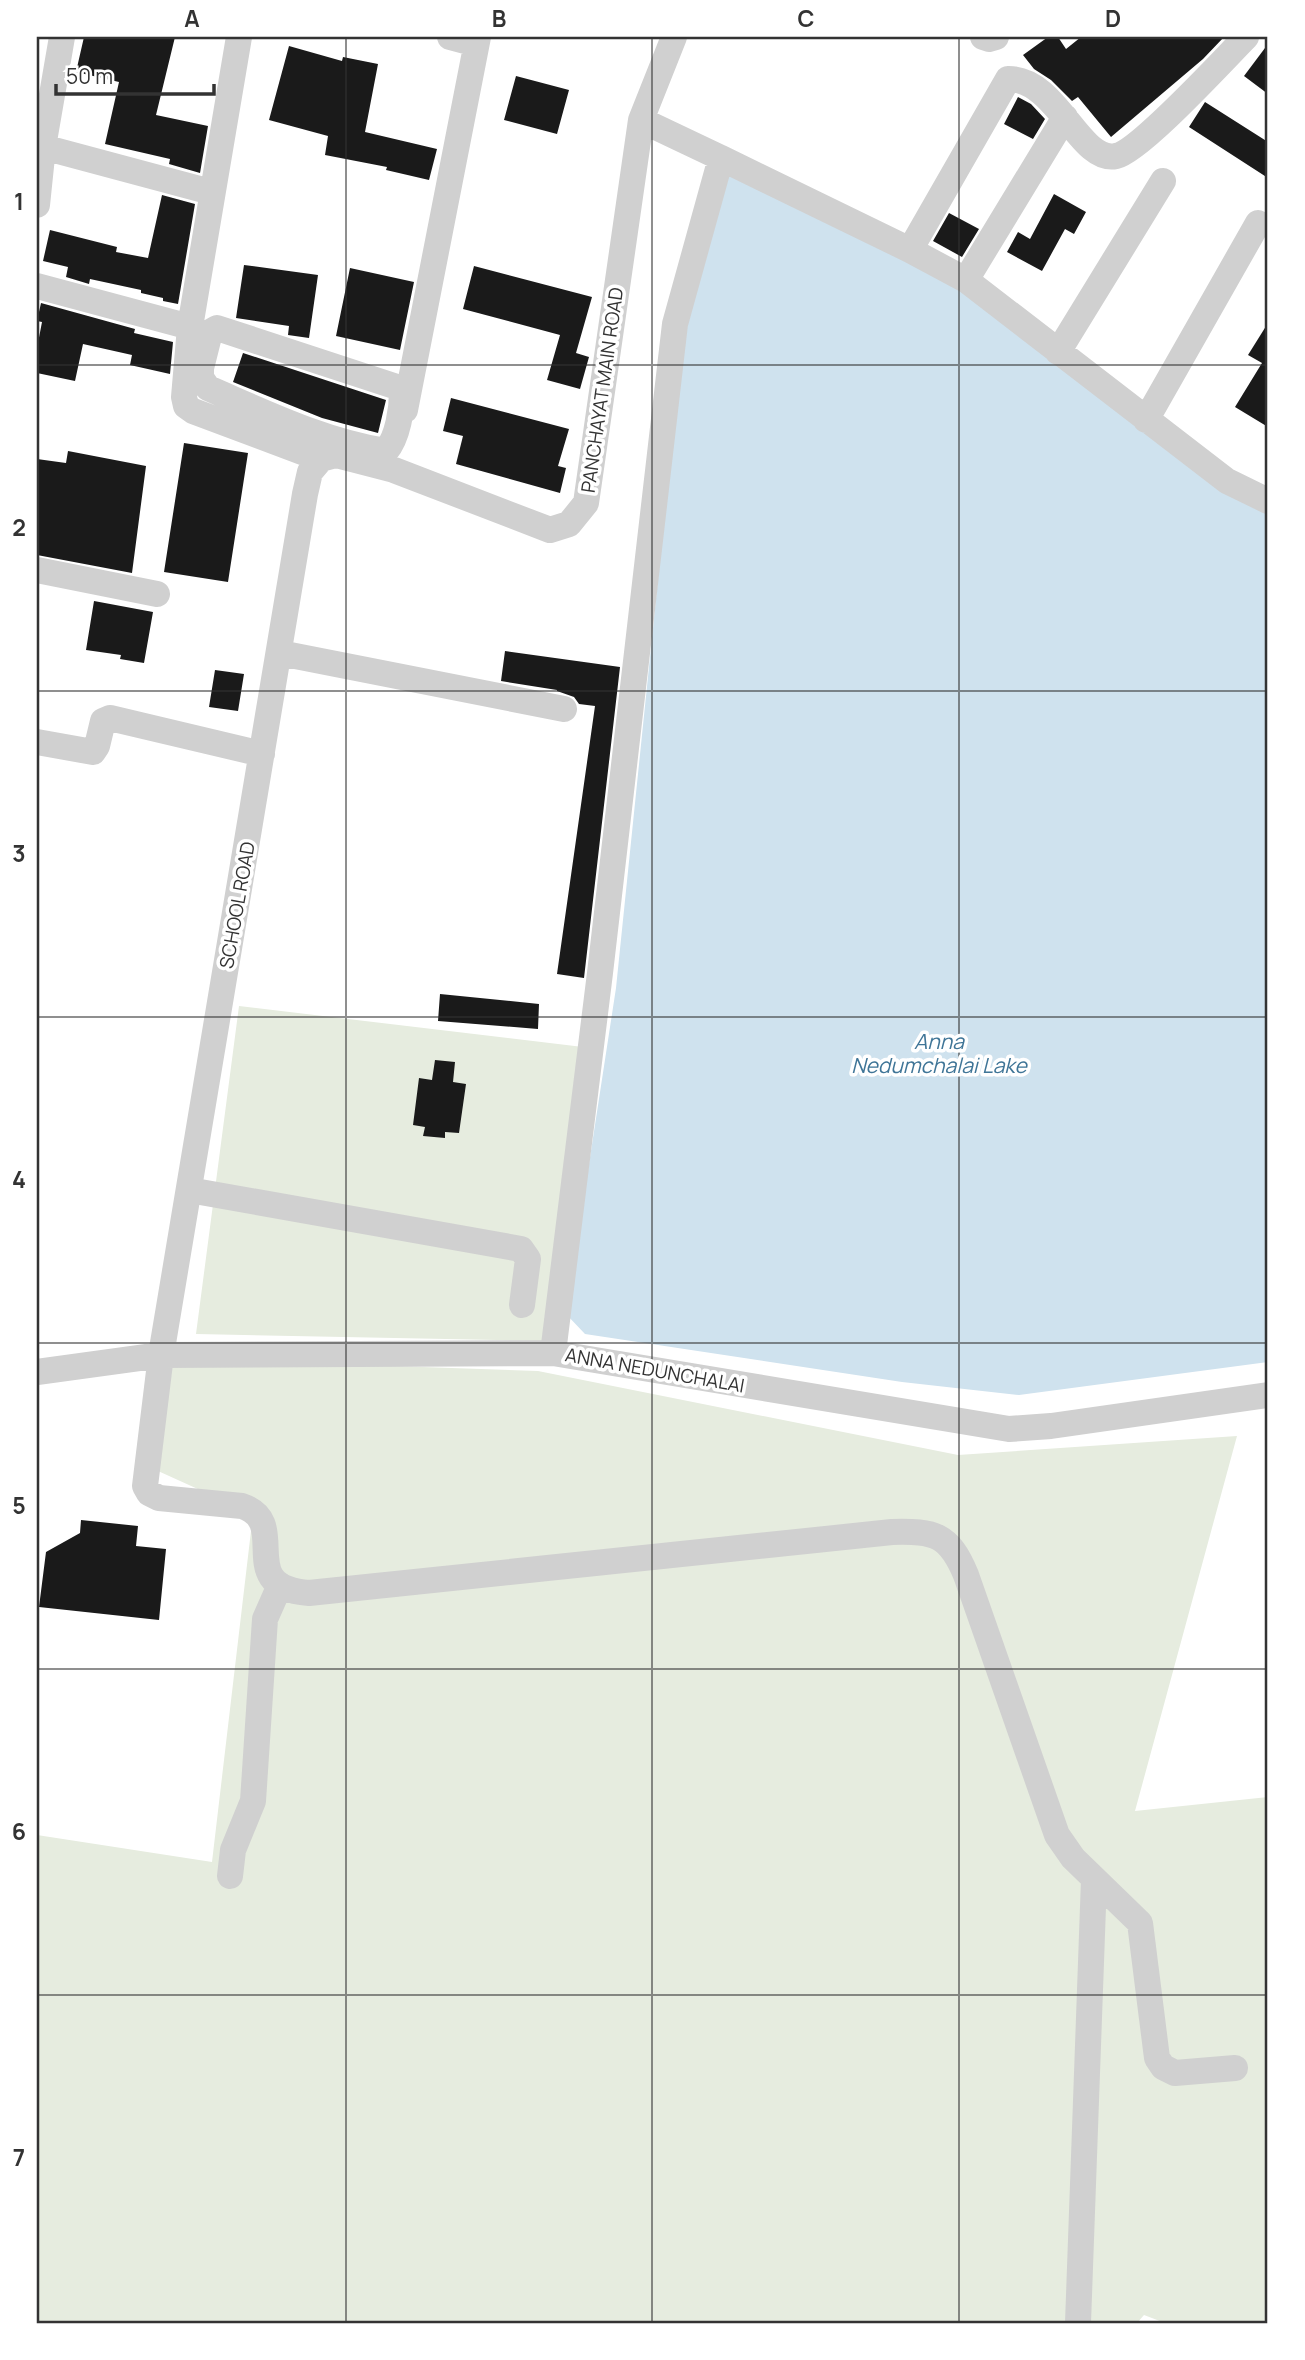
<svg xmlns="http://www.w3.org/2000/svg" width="1305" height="2360" font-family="Manrope,sans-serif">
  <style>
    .green { fill: #e6ecdf }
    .water { fill: #cfe2ee }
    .building { fill: #1a1a1a }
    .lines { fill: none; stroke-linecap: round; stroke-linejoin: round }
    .minor { stroke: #d0d0d0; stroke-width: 26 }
    .grid { fill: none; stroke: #333; stroke-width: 2; stroke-opacity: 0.55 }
    .labels { text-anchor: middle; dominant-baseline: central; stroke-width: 7; stroke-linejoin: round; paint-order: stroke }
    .street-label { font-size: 19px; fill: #333; stroke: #fff }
    .water-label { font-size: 21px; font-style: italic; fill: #3f7597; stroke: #fff }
    .neatline { fill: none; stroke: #333; stroke-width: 2.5 }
    .grid-label { font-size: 23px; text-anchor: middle; font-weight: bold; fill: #333 }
  </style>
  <rect width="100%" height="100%" fill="#fff"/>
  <!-- green -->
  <path class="green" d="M239,1006L583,1047L544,1341L196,1334Z
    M164,1358L538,1371L958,1455L1237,1436L1135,1811L1268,1797V2323H1165L1144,2315L1137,2323H37V1835L212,1862L253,1514L147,1466Z"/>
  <!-- water -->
  <path class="water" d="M729,173L958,286L1268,511V1362L1019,1395L902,1382L585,1334L566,1314L616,988L686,307Z"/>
  <!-- building -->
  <path class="building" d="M84,37H175L156,115L208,126L200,173L169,164L170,159L105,144L119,82L76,72Z
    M1048,37H1058L1066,49L1081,37H1224L1203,59L1111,137L1078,97L1072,101L1051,80L1034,69L1023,55Z
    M1268,44V94L1244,76Z
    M289,46L342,61L343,57L378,64L365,132L437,149L429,180L386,170L387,167L325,155L328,136L269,120Z
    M516,76L569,90L557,134L504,120Z
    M1018,97L1031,104L1045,119L1033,139L1004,124Z
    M1205,102L1268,142V178L1189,127Z
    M1054,194L1086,212L1074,234L1065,229L1042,271L1007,252L1018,232L1030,239Z
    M162,195L195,204L178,304L163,301V298L141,293V290L90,279L89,284L66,277L68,267L43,261L50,230L117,247L116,252L148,258Z
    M949,213L979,229L962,257L933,241Z
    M244,265L318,275L309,338L288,335L289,326L236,318Z
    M474,266L592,297L576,353L589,357L580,389L547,380L560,335L463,309Z
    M350,268L414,282L400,350L336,336Z
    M41,303L135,329L134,333L173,342L170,374L130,365L132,355L83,344L75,381L37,373V348L42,322L37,321Z
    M1268,323V427L1235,407L1262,363L1248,355Z
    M243,353L386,400L378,433L322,418L233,382Z
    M451,398L569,429L558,466L566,468L560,493L456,464L463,436L443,431Z
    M184,443L248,453L228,582L164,572Z
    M68,451L146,466L132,573L37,555V459L66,463Z
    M94,601L153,612L144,663L120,659L121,655L86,650Z
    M505,651L620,667L584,978L557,974L595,706L579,704L574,697L557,691V690L501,681Z
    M215,670L244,674L238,711L209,707Z
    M440,994L539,1004L538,1029L438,1021Z
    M435,1060L455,1062L453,1082L466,1084L459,1133L445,1132V1138L423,1136L425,1127L413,1125L419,1078L432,1080Z
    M81,1520L138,1526L136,1546L166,1549L159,1620L39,1607L46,1552L80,1533Z"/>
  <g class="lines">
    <!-- minor -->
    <path class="minor" d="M239,37L190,327L184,397L186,406L193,411L321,459
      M450,37L476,44
      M983,37L989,39L996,37
      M641,120L721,158
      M43,147L211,192
      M37,205L43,147L62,37
      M910,250L1008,79C1057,78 1080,164 1116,156C1140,151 1224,59 1246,37
      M966,280L1065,117
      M37,286L190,327
      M217,328L394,386L402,391C402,409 398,437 386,451C323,441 266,413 208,388L201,378V368L210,332Z
      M1058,352L1163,181
      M405,410L478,37
      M1146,420L1258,223
      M321,459L310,472L305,494L161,1355L145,1486L149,1493L159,1498L242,1506C293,1523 232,1587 309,1593L892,1532C935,1531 949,1534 966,1575L1057,1835L1073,1858L1140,1923L1157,2058L1163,2067L1175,2073L1235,2068
      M321,459L336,455L394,470L550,530L569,524L586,503L641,120L674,37
      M37,570L157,594
      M280,653L564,709
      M37,742L93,752L97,746L103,721L110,718L262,754
      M189,1190L521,1249L528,1259L522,1305
      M553,1353L600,973L675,324L721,158L910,250L966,280L1227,481L1268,501
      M37,1372L161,1355L553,1353L1009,1429L1051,1426L1268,1395
      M230,1876L233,1850L253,1801L265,1619L280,1585
      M1078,2323L1094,1879"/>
  </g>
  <!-- grid -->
  <path class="grid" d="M346,37V2323M652,37V2323M959,37V2323M37,365H1268M37,691H1268M37,1017H1268M37,1343H1268M37,1669H1268M37,1995H1268"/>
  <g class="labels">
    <!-- street labels -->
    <g class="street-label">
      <text transform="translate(602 390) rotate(-82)">PANCHAYAT MAIN ROAD</text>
      <text transform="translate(237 905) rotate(-80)">SCHOOL ROAD</text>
      <text transform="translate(655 1370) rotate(10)">ANNA NEDUNCHALAI</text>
    </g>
    <!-- water labels -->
    <g class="water-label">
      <text x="939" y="1041">Anna<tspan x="939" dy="24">Nedumchalai Lake</tspan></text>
    </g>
  </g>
  <!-- border -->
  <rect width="1305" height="2360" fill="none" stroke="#ffffff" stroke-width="77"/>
  <!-- scale -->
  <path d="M56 84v10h158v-10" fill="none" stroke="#333333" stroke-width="3.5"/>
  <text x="66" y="84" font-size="21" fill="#333333" stroke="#ffffff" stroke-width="5" paint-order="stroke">50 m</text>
  <rect x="38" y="38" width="1228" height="2284" class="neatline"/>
  <g class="grid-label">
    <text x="192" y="27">A</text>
    <text x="499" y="27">B</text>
    <text x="806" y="27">C</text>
    <text x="1113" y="27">D</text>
    <text x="19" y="210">1</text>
    <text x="19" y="536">2</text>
    <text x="19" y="862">3</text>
    <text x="19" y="1188">4</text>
    <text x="19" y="1514">5</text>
    <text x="19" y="1840">6</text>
    <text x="19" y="2166">7</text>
  </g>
</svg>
